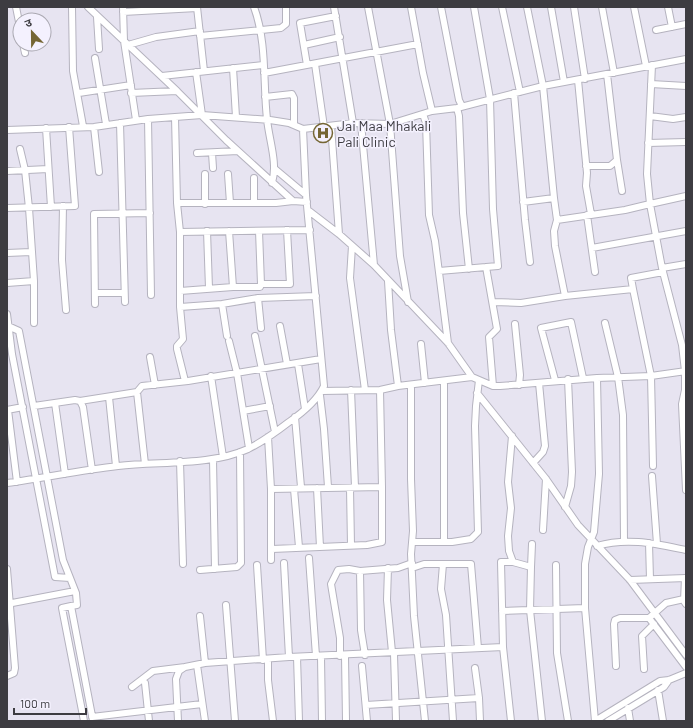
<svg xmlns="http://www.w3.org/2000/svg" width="693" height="728" font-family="Barlow,'Noto Sans Devanagari',sans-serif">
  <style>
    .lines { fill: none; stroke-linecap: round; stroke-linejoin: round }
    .minor-casing { stroke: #b5b3bf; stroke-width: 8 }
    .minor { stroke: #fff; stroke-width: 6 }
    .labels { text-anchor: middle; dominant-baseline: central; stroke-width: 3; stroke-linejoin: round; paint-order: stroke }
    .poi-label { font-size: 14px; fill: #3d3c41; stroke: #f4f1fe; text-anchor: start }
  </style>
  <rect width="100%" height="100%" fill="#e7e4f1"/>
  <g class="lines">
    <!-- minor casing -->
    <g class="minor-casing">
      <path id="minor" d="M16,7L20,27
        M72,7L73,71L83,126
        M88,7L177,91L226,140L293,201L307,202
        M123,7L124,41L136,120
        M197,7L204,71
        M254,7C267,42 263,83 267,119C269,140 278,163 272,183
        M334,7L353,123
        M368,7L390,124L400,256L408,302
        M411,7L423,73L432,111
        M441,7L459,100L462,106
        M502,7L520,92
        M527,7L543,86L554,198
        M551,7L564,82
        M574,7L585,79
        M602,7L614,73
        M634,7L646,66
        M668,7L672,27
        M123,12L197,8
        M97,17L99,49
        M656,30L686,24
        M200,36L281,28L286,24V7
        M23,44L25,53
        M128,45L156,37L200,31
        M304,45L340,37
        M95,58L106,124
        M315,64L324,127
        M307,65L300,23L336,16
        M652,65L647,174L650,204L686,196
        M233,68L236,117
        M196,72L202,115
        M264,73L418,44
        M162,76L263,65
        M578,80L587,173L586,186L591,214
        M651,84L686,86
        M79,93L131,85
        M131,93L177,91
        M514,93L525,220L530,262
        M265,97L292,94L294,98V125
        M457,108L459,116L463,213L469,269
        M423,114L426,123L429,215L435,241L448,343
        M650,116L673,119L686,117
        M175,117L177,203L180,232V307L222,304L258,298L316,296
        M148,119L151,295
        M120,123L125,302
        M361,123L374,265
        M331,126L339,234
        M94,127L99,172
        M46,128L51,207
        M7,130L94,127L148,119L202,115L270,120L289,123L303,129L353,123L390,124L432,111L457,108L543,86L686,59
        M648,143L686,142
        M20,149L25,170L29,208L34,281V323
        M197,153L238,151
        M212,153L213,168
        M617,160L622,191
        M586,166H610L617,160L607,74
        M275,169L306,195
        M7,171L48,169
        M205,174V204
        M228,174L230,203
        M254,178V203
        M177,203H276L293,201
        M63,206L62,260L66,310
        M7,208L75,206L69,127
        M309,211L339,234L374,265L448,343L472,377L493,386H500L597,378L599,474L594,532L588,547L585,564V608L502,611
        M587,215L595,272
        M557,220L625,210L650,204L662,268L682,345L685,371V390L682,404L686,490
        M207,231L209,288
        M259,231L261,284H290L287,230
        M180,232L310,230
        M352,246L350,278L365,390
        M592,248L686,231
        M7,253L31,252
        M486,267L497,329L489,337L493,386
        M662,268L686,264
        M439,271L498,266L493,209L490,99L474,7
        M388,281L391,330L398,386
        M7,283L34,281
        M233,287H260L261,284
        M633,289L631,278L663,272
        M180,291L233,287L229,231
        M96,293H124
        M565,296L633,289L651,376L653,466
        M258,298L261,328
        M493,302L521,303L565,296L555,246L554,231L557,220L554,198L523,202
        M95,304L94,214L150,213
        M222,304L227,336
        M180,307L183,339L177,346V349L185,381
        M7,314L12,354L55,577L70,578
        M605,323L618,377L623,415L624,541
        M515,324L520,375L519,385
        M8,326L19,331L63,560L76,593L77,605L71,606L93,721
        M280,326L287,364
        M255,336L275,432
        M229,341L237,373L249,448
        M421,344L425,383
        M150,357L155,385
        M298,364L305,409
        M211,376L223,457
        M597,378L651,376L686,371
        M555,380L541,328L571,322L583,378
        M411,385V479L413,531L411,554L414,616L425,721
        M351,390L355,487
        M322,391L380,390L398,386L472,377
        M137,392L145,464
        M477,393L546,479L578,525L630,580L686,655
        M320,395L324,429L328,487
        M109,397L116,466
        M80,401L137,392L142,386L188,381L321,359
        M55,403L65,474
        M34,406L75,400L80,401L83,407L92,470
        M7,410L23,407
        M8,410L17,482
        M243,411L270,406
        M295,417L301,487
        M512,436L508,482L511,508L508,536L509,551L513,562
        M268,437L271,489V560
        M213,459L215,569
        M180,461L183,564
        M533,463L543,452L545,446L539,383
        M652,476L657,544
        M7,483C44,478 81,470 118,466C160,461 210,466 248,449C262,442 276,432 289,422C302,413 317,401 324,386L306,195L303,129
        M317,488L320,547
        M350,488L351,545
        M271,489L382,487L380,390
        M294,489L299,547
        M565,507L571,486L572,472L568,379
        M543,530L546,479
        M444,541V382
        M412,542H452L471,539L478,532L475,426L476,406L479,380
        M649,543L650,579
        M597,546C628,537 656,544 686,550
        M272,549L367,545L382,542V487
        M309,558L316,656
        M284,563L289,657
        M257,565L263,660
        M556,565L557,653L568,721
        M531,567L530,610L542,721
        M388,568L387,600L392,652
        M412,568L424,564H443
        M7,569L15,668L14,673L7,676
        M200,570L237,567L241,563L240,452
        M685,578L684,601L686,604
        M630,580L686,578
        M7,604L75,591
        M226,605L235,721
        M71,606L62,608L84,721
        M585,608L595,721
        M200,616L205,663
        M649,618L686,667
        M503,647L511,721
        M394,654L396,721
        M365,655L361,630L360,571L398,568L412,563
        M340,656V638L331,584L338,570L349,569L360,571
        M345,656L346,721
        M297,657L299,721
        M321,657L322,721
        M268,660V680L273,721
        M197,665L205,721
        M362,666L367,721
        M616,666L614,624L615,620L620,618H649L666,603L684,599
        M475,668L479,698
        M644,669L642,636L654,624
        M145,683L149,721
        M132,687L153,671L185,667
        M658,690L663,721
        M366,705L479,698L480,721
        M628,708L630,721
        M92,717L202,704
        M178,721L176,679L179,671L185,667L205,663L289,657L503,647L501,562H513L531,567L532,544
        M453,721L446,615L441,589L443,564H471L478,648
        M595,721L660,681L669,680L686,673
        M608,721L664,687L669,680"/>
    </g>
    <!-- minor -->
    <use href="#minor" class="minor"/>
  </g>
  <!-- icons -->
  <defs>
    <g id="hospital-ring" transform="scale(1)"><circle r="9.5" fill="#f4f1fe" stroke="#756634" stroke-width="1.5"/><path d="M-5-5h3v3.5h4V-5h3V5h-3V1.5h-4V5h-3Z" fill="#756634"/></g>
  </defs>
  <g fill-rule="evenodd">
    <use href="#hospital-ring" x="323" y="133"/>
  </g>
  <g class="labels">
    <!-- poi labels -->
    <g class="poi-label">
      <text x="337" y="125">Jai Maa Mhakali<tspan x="337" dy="16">Pali Clinic</tspan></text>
    </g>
  </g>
  <!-- border -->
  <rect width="693" height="728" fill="none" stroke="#3d3c41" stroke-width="16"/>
  <!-- north arrow -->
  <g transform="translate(32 32) rotate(338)"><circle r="19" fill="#f4f1fe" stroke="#aba9b2"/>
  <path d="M0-3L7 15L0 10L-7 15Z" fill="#756634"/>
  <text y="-6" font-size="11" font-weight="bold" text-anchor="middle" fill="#3d3c41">उ</text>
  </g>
  <!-- scale -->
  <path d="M14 708v6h72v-6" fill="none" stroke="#3d3c41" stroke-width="2"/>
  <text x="20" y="708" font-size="12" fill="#3d3c41" stroke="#f4f1fe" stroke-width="3" paint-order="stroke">100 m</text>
</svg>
